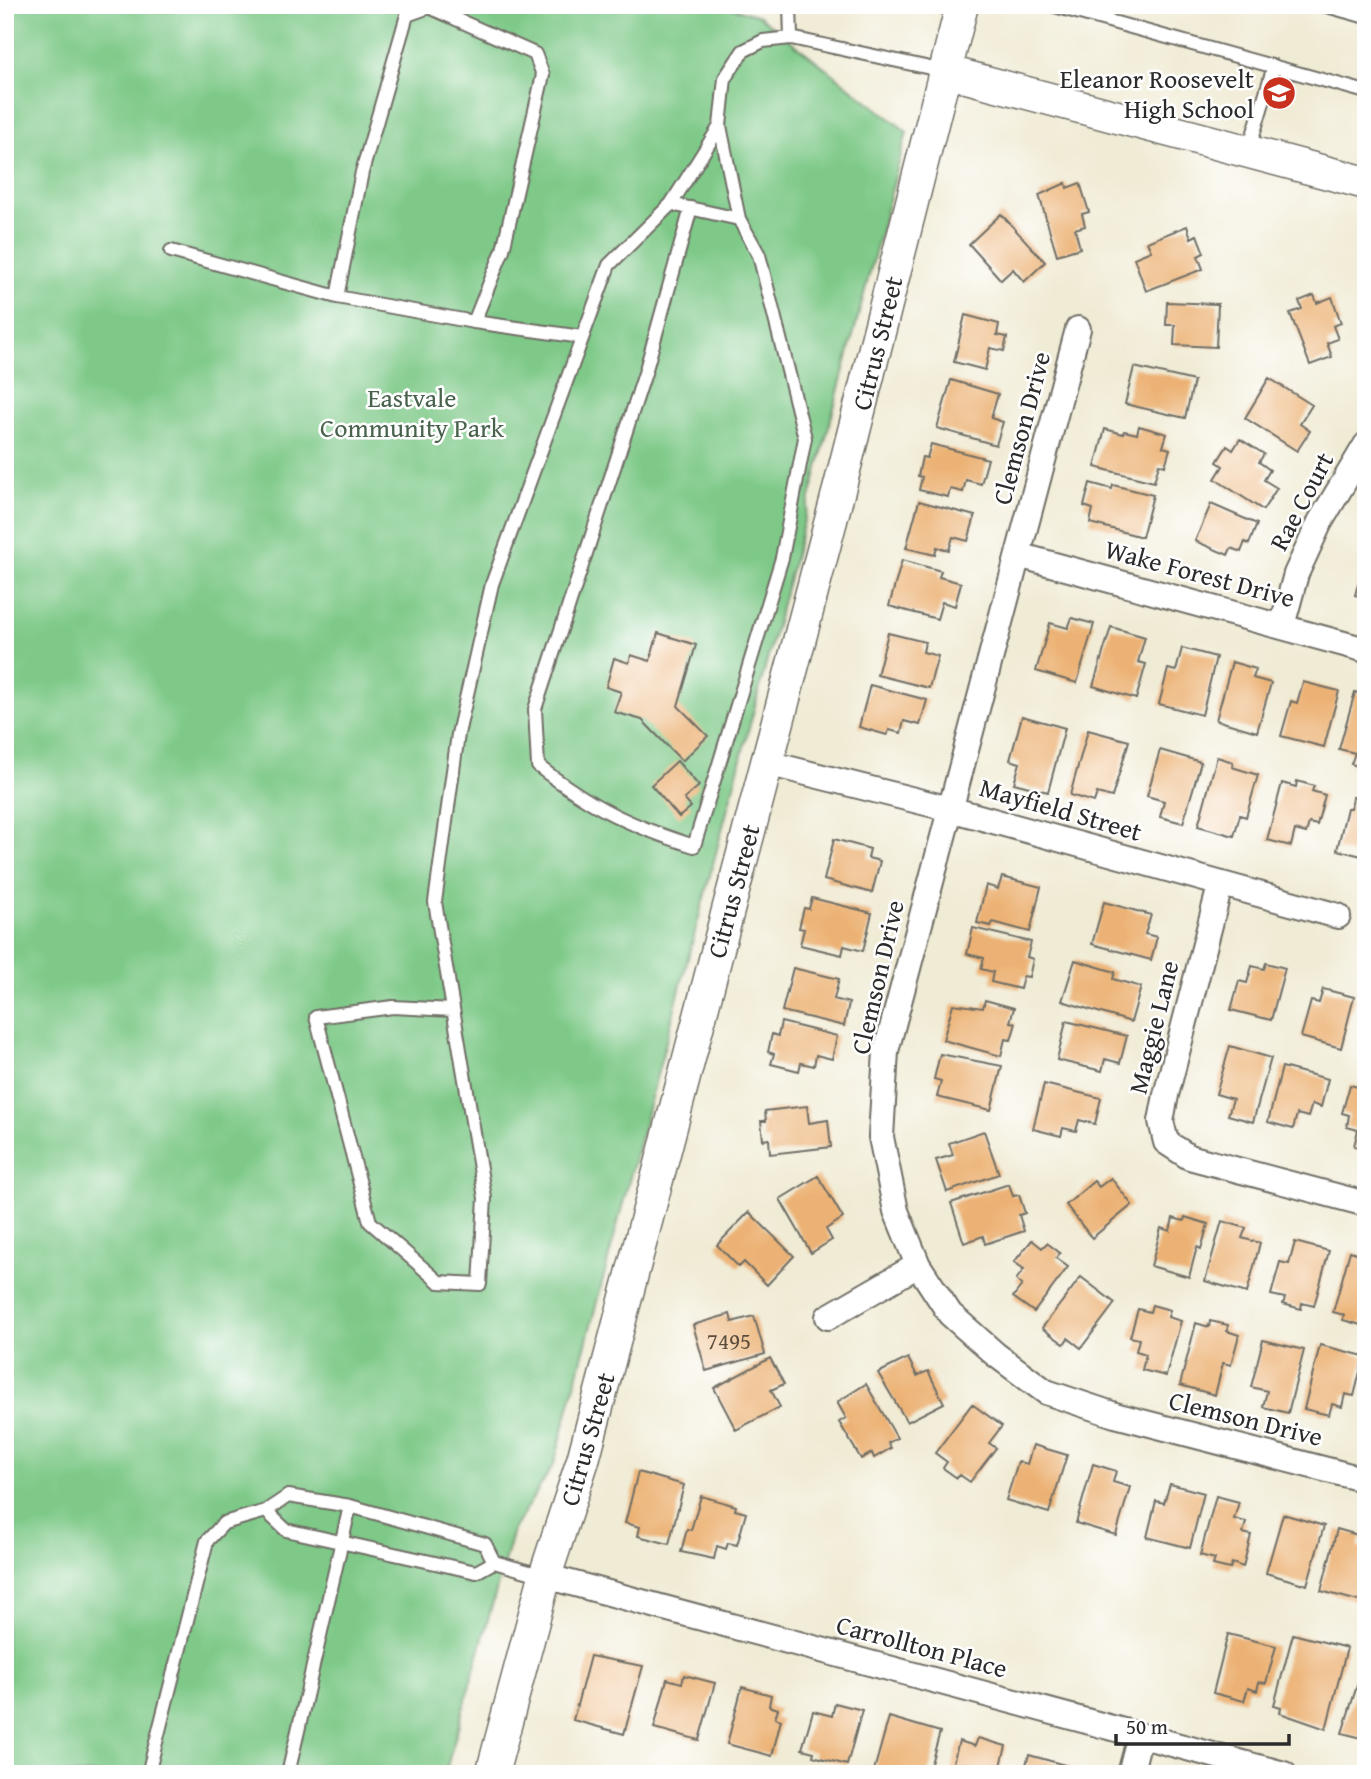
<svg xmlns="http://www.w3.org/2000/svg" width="1371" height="1779" font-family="'Gentium Book Plus',serif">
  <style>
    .green { fill: #7ec988; stroke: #547a5a; stroke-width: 2 }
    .building { fill: #ecb274 }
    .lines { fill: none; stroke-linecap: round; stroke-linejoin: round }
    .service-casing { stroke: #706e66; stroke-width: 16 }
    .minor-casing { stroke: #706e66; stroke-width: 28 }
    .tertiary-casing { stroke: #706e66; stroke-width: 35 }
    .service { stroke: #fff; stroke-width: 12 }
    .minor { stroke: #fff; stroke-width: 24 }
    .tertiary { stroke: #fff; stroke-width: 32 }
    .labels { text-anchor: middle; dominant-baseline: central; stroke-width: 5; stroke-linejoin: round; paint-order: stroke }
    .number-label { font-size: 23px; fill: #5b4d3d }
    .poi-label { font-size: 26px; fill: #2b2b2b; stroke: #fff; text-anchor: end }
    .street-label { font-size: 26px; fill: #2b2b2b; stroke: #fff }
    .park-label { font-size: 26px; fill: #48624c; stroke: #fff }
  </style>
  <rect width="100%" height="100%" fill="#fff"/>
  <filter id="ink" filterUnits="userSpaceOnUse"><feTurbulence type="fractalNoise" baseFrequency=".0143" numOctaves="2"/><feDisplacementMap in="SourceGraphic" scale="14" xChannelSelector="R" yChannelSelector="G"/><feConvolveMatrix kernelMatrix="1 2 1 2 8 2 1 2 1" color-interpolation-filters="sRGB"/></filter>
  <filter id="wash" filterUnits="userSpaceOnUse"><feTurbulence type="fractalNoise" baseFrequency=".00686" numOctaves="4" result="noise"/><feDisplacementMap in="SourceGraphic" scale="28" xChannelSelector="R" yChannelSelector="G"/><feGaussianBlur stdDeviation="1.57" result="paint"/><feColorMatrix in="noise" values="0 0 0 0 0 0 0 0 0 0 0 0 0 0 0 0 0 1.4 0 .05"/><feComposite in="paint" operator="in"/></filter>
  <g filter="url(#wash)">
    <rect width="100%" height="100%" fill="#f0ebd4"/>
    <!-- green -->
    <path class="green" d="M5,5H722L759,16L907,132L554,1464L513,1530L445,1774H5Z"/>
    <g id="blocks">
      <!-- building -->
      <path class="building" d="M1066,183L1067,188L1080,183L1089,212L1082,214L1085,226L1075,229L1080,248L1057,255L1039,195Z
        M1001,214L1045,262L1024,282L1013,269L1001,280L969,244Z
        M1187,226L1191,238L1197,235L1204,253L1198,256L1203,269L1146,291L1134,258L1151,251L1147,242Z
        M1314,295L1317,303L1332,297L1341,323L1333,326L1338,339L1327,343L1332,357L1310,365L1290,313L1302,309L1299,301Z
        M1167,302L1218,304L1216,347L1174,345L1175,325H1166Z
        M965,315L999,324L997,335L1007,337L1004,351L990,348L985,370L954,362Z
        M1134,367L1194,381L1185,418L1125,404Z
        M1269,378L1312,405L1300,424L1310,431L1297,451L1245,418Z
        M951,380L998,394L991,418L1003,422L996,445L937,428Z
        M1139,426L1167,434L1163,447L1170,449L1165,466L1159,464L1154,482L1095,467L1105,429L1123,434L1124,431L1137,434Z
        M1240,439L1264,454L1259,462L1270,470L1264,480L1277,488L1263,510L1215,479L1223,466L1217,462L1227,446L1233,450Z
        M931,444L988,459L981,484L966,480L963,492L950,489L948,497L919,490L922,477L918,476L922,457L927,458Z
        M1090,483L1112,489L1113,485L1153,495L1142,537L1090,523L1093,509L1084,506Z
        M919,501L975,516L968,541L953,537L949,550L937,547L935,555L906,548Z
        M1211,504L1257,524L1249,544L1245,542L1241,552L1231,548L1228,555L1195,541Z
        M1366,556V598L1355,595Z
        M902,560L941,571L939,577L961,583L955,606L942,602L937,619L889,606Z
        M1072,618L1094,624L1077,683L1036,671L1050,623L1068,628Z
        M1111,627L1145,637L1138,662L1146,664L1136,699L1093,686Z
        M658,633L696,645L678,706L708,736L682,761L642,720L614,712L621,692L606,687L614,658L629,663L631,655L650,661Z
        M888,633L925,642L923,652L938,656L929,688L877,675Z
        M1182,648L1216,657L1202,715L1159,704L1168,669L1176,671Z
        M1232,662L1256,669L1253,678L1271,683L1257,732L1216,720Z
        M1303,682L1339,691L1324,747L1281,736L1291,701L1297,703Z
        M870,685L927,700L920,725L904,721L901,733L889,730L887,735L859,727Z
        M1355,692L1366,695V768L1351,764L1355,753L1339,749Z
        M1022,716L1065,728L1048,792L1014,783L1020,763L1010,760Z
        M1088,730L1129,741L1112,797L1097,793L1094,802L1070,795Z
        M1160,750L1201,762L1183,823L1160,817L1164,801L1147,796Z
        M1217,757L1233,762L1232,767L1258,775L1246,817L1240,815L1234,836L1198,826Z
        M677,761L699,786L684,799L691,807L679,817L651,785Z
        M1297,781L1314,786L1312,791L1325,795L1317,825L1309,823L1306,833L1295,830L1291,846L1267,840L1282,783L1296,787Z
        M1353,797L1366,800V846L1362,856L1337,850L1347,808H1351Z
        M834,839L870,849L868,858L880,861L872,893L824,880Z
        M1002,877L1041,887L1030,932L993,922L991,926L977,923L986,885L998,889Z
        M812,898L872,913L863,951L844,946L842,955L800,945L804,929L799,928L804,908L809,909Z
        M1104,902L1151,915L1145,934L1157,937L1151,960L1092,944Z
        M973,928L1031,942L1027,957L1033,959L1029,977L1023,976L1020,989L991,982L993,972L981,969L984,958L967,954Z
        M1075,960L1115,972L1113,979L1141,987L1131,1022L1062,1001Z
        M1266,963L1285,968L1271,1020L1231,1010L1239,981L1247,983L1252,966L1264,969Z
        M793,968L839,979L834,999L849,1003L844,1026L782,1011Z
        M1323,989L1354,997L1341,1048L1301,1037L1311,1001L1319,1003Z
        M985,1000L1014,1008L1010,1022L1016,1023L1011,1040L1005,1039L1001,1056L943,1040L953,1004L983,1008Z
        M1066,1021L1127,1036L1120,1063L1105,1059L1102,1071L1057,1060Z
        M781,1022L837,1036L832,1059L816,1055L814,1066L801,1063L799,1071L771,1064L774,1054L768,1052L772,1034L778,1036Z
        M1230,1046L1271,1058L1253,1122L1228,1115L1233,1099L1216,1094Z
        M940,1054L1002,1066L991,1110L937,1097L941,1081L934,1079Z
        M1282,1067L1328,1079L1321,1107L1312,1104L1308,1117L1297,1114L1293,1129L1268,1122Z
        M1044,1084L1101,1098L1095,1124L1079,1120L1076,1131L1063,1128L1061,1136L1033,1129Z
        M1350,1085L1366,1089V1149L1354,1146L1358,1130L1347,1127L1349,1115L1342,1113Z
        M807,1106L809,1123L828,1120L831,1147L770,1154L769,1139L763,1140L761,1121H766L765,1111Z
        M984,1131L999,1174L947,1192L936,1160L953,1155L949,1143Z
        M818,1176L843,1218L826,1229L832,1240L811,1253L780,1199Z
        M1111,1178L1132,1205L1092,1238L1066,1205L1094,1181L1099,1187Z
        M1009,1184L1013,1196L1019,1195L1025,1213L1019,1215L1024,1231L985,1244L983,1236L964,1243L951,1203Z
        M749,1212L794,1256L767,1285L744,1262L739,1267L717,1245Z
        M1185,1217L1208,1224L1201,1249L1197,1247L1189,1277L1151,1266L1161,1228L1170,1231L1173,1218L1184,1221Z
        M1222,1221L1246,1228L1242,1238L1260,1243L1247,1293L1205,1281Z
        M1032,1240L1042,1248L1047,1243L1060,1253L1056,1258L1068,1267L1034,1312L1013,1297L1022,1285L1016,1280L1024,1269L1014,1262Z
        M1295,1242L1329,1251L1314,1306L1302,1303L1301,1309L1283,1304L1285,1298L1271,1295L1280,1262L1289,1264Z
        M1350,1251L1366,1256V1320L1363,1319L1361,1325L1343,1320L1344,1315L1333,1312Z
        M1081,1277L1115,1303L1081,1348L1068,1338L1064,1344L1042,1328Z
        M1152,1305L1170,1310L1168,1317L1181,1321L1166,1376L1142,1370L1146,1354L1136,1351L1139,1339L1130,1337L1138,1309L1150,1312Z
        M730,1314L732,1322L754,1316L765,1354L706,1371L693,1325Z
        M1210,1321L1228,1325L1227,1331L1239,1335L1231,1365L1223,1363L1215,1395L1180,1385L1196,1323L1209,1327Z
        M1263,1340L1304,1350L1288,1413L1263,1407L1267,1391L1251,1387Z
        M1320,1345L1364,1356L1354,1396L1345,1394L1342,1407L1332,1404L1329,1415L1304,1409Z
        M770,1358L784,1384L771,1390L780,1407L736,1430L714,1388Z
        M908,1358L917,1376L928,1371L944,1403L907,1422L878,1373Z
        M866,1384L897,1438L888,1443L891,1448L874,1458L872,1453L861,1459L839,1422L846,1418L837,1402Z
        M972,1404L1002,1426L989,1443L996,1448L970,1482L960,1475L957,1478L943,1468L947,1462L935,1453Z
        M1033,1445L1067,1455L1049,1513L1006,1500L1018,1462L1027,1464Z
        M1093,1464L1116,1471L1113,1482L1130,1487L1116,1535L1076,1523Z
        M638,1472L684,1485L669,1544L638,1536L640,1527L625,1523Z
        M1170,1484L1204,1493L1190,1548L1147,1537L1156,1501L1164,1503Z
        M701,1496L736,1506L735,1510L746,1513L737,1545L728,1543L726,1549L717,1546L714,1559L681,1552L687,1529L691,1530Z
        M1216,1496L1239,1502L1234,1519L1246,1522L1243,1533L1251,1535L1243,1567L1232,1563L1230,1569L1213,1565L1215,1559L1200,1555Z
        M1283,1514L1324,1526L1307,1585L1266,1573Z
        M1337,1529L1361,1536L1358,1547L1366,1549V1587L1362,1602L1321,1591Z
        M1228,1634L1276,1646L1266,1683L1259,1682L1257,1691L1248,1688L1244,1701L1213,1693Z
        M1293,1634L1347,1648L1326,1729L1280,1713L1281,1707L1274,1705Z
        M590,1656L643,1666L624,1734L573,1720Z
        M1361,1673L1366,1674V1739L1342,1733Z
        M684,1675L715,1683L699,1740L654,1728L667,1679L682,1683Z
        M742,1687L771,1695L769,1706L778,1709L775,1718L781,1720L772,1756L727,1744Z
        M835,1703L862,1710L847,1765L813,1756L814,1752L802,1749L813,1711L832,1716Z
        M889,1717L940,1732L928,1774H873Z
        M978,1738L1006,1746L999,1774H950L959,1741L975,1746Z
        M1029,1755L1072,1767L1070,1774H1023Z"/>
    </g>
  </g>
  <g filter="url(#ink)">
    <use href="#blocks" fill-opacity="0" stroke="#706e66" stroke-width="2"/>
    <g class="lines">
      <!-- service casing -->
      <g class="service-casing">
        <path id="service" d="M790,5L791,38
          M1051,5L1366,92
          M1323,5L1366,17
          M1248,152L1274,66
          M671,204L739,219
          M691,208L645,373L535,709L538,766C593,808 628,825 694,846L782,558L805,438L759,255L739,219L720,126L725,78L743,51L763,41L791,38L944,71
          M171,251L337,297
          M474,322L337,297L362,172L407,15L429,7L535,54L543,75L503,250L474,322L582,337
          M453,1010L393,1007L316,1017L370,1222L439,1282L480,1284L485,1198L435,902L458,734L492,584L609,265L671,204L720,126
          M266,1511L286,1530L476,1572L494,1562L544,1576
          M148,1774L207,1541L224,1523L266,1511L288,1496L350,1506L485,1544L494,1562
          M288,1774L350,1506"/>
      </g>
      <!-- minor casing -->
      <g class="minor-casing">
        <path id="minor" d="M1078,329L886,1051L881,1137L896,1211L918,1265L950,1314L995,1354L1046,1392L1115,1415L1366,1480
          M1018,555L1366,650
          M1282,626L1296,574L1320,522L1366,445
          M767,763L950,809L1338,916
          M1220,886L1166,1095L1161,1121L1166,1142L1189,1157L1366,1204
          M828,1317L918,1265
          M545,1576L1284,1774
          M1130,1774L1140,1736"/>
      </g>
      <!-- tertiary casing -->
      <g class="tertiary-casing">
        <path id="tertiary" d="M944,71L1366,183
          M492,1774L545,1576L583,1460L840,486L962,5"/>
      </g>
      <!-- service -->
      <use href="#service" class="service"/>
      <!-- minor -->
      <use href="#minor" class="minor"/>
      <!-- tertiary -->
      <use href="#tertiary" class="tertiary"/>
    </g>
  </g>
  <!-- icons -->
  <defs>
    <g id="school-disc" transform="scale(1.75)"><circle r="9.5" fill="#c8321e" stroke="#fff"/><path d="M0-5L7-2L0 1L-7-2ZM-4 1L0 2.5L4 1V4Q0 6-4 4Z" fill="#fff"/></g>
  </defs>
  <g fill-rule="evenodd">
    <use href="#school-disc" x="1279" y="93"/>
  </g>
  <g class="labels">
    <!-- number labels -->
    <g class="number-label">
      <text x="729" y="1340">7495</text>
    </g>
    <!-- poi labels -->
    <g class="poi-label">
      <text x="1254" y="78">Eleanor Roosevelt<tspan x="1254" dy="30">High School</tspan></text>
    </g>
    <!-- street labels -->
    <g class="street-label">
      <text transform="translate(877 343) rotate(-76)">Citrus Street</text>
      <text transform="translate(1021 428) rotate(-75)">Clemson Drive</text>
      <text transform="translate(1301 501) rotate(-62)">Rae Court</text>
      <text transform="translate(1200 573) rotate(15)">Wake Forest Drive</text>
      <text transform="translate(1061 809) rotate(16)">Mayfield Street</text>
      <text transform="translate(733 891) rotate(-75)">Citrus Street</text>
      <text transform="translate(877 977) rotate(-77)">Clemson Drive</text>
      <text transform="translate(1153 1027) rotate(-76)">Maggie Lane</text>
      <text transform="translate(1246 1418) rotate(14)">Clemson Drive</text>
      <text transform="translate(587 1439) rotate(-74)">Citrus Street</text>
      <text transform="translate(922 1646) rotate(15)">Carrollton Place</text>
    </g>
    <!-- park labels -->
    <g class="park-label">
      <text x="412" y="397">Eastvale<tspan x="412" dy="30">Community Park</tspan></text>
    </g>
  </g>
  <!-- margin -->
  <rect width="1371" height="1779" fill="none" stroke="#fff" stroke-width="28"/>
  <!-- scale -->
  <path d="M1116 1734v10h173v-10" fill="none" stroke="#2b2b2b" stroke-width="3.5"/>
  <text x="1126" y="1734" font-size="21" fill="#2b2b2b" stroke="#ffffff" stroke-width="5" paint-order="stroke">50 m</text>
</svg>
